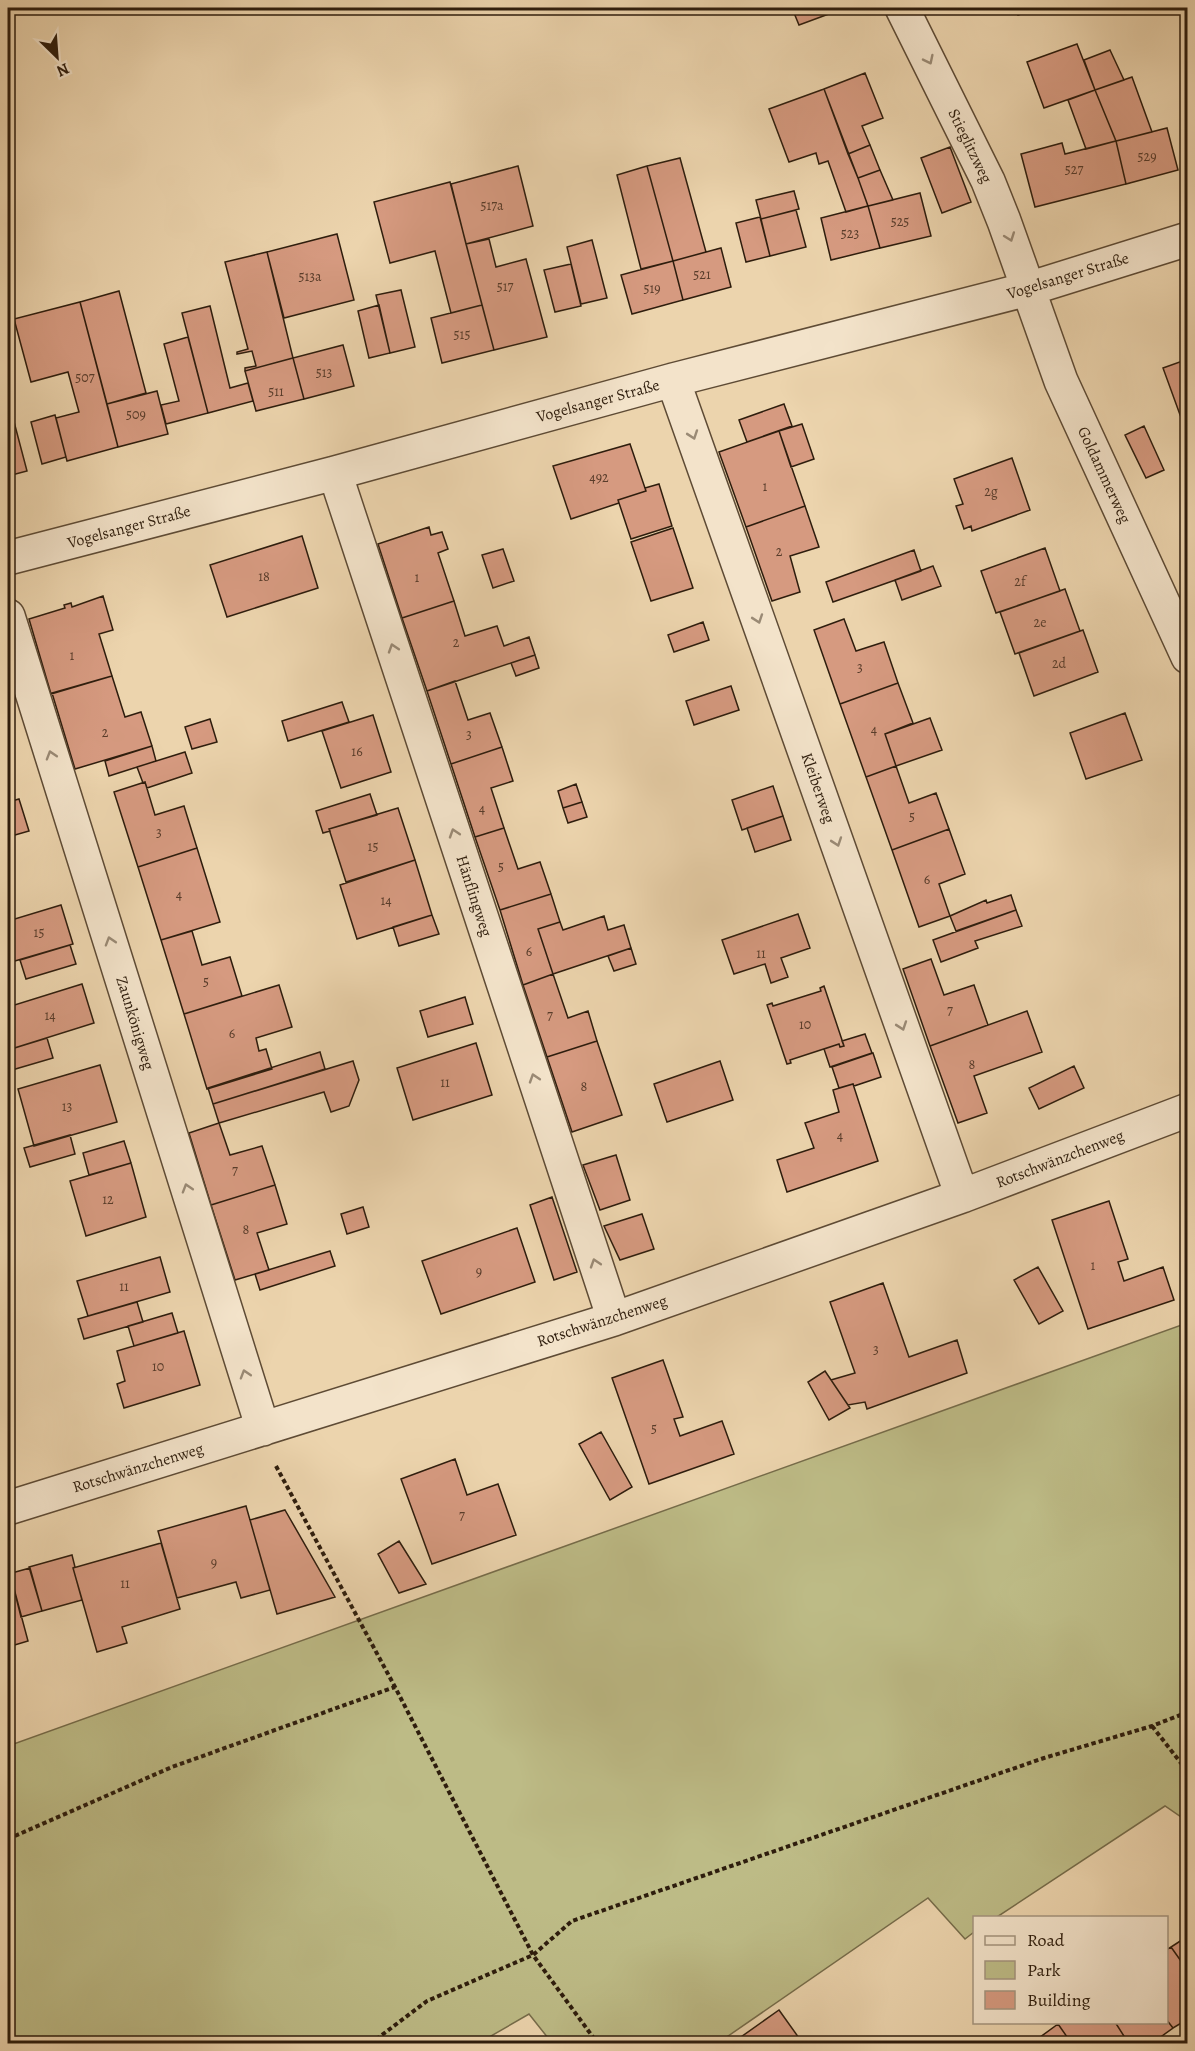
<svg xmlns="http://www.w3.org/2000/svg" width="1195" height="2051" font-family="Alegreya,serif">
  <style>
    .green { fill: #bdbb86; stroke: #766c4a; stroke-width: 1.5 }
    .building { fill: #d69a80; stroke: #2e1d0d; stroke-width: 1.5 }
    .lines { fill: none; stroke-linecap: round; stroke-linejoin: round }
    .minor-casing { stroke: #5e4b35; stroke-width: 36 }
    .path { stroke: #2e1d0d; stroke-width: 4; stroke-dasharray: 4.5 3; stroke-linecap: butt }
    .minor { stroke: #f3e3ca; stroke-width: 33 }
    .oneway { stroke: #9a8a75 }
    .labels { text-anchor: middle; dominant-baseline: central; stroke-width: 5; stroke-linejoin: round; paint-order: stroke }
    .number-label { font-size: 14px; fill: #583c2a }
    .street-label { font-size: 16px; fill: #2e1d0d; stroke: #f3e3ca }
  </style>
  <rect width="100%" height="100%" fill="#ecd4ad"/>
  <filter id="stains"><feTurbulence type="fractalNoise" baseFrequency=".00333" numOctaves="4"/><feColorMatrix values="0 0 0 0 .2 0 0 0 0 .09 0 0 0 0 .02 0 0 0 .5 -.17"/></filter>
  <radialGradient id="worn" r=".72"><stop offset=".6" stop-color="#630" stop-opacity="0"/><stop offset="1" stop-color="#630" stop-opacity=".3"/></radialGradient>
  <!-- green -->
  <path class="green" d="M1187,1323V1821L1165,1806L997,1917L974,1918V1932L965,1939L928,1898L718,2043H552L529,2014L479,2043H8V1746Z"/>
  <!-- building -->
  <path class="building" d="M792,8H845L799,25Z
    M1015,8H1038L1018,15Z
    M1077,44L1095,90L1044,108L1027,62Z
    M1110,50L1124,80L1095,90L1084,60Z
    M865,73L883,118L862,126L870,145L848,154L824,89Z
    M1132,77L1152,132L1116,141L1095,90Z
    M824,89L858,178L868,206L846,212L828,161L819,164L816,153L789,162L769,109Z
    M1095,90L1116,141L1086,149L1068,100Z
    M1188,121V138L1182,123Z
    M1167,128L1178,170L1126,184L1116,141Z
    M1116,141L1126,184L1035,207L1021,154L1062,143L1065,154Z
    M870,145L880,170L858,178L848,154Z
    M950,147L971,202L942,213L921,158Z
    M680,158L706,252L673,261L647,166Z
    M518,166L533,226L466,244L451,184Z
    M647,166L673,261L641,269L617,175Z
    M880,170L893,200L868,206L858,178Z
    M450,182L482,305L451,313L435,251L390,263L374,202Z
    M794,191L799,209L761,219L756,200Z
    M920,193L931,236L880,248L868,206Z
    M868,206L880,248L831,260L821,218Z
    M796,210L806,247L770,256L761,219Z
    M760,217L770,256L746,262L736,223Z
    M337,234L354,300L284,318L267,252Z
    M489,239L496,267L526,259L547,337L494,350L466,244Z
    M592,240L607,298L581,304L567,247Z
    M721,248L731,287L683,300L673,261Z
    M267,252L293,358L245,371V368L256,366L252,351L237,354V352L248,349L225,262Z
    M673,261L683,300L632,314L621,275Z
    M571,264L581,306L555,312L544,270Z
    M401,290L415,347L390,353L376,295Z
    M119,291L146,393L107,404L80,302Z
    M80,302L118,447L67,461L56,418L79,412L68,372L31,382L14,319Z
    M379,305L390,353L369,358L358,311Z
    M482,305L494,350L442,363L431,318Z
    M210,306L230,388L248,383L253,401L208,413L182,313Z
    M188,337L208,413L166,424L161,405L179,401L164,344Z
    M343,345L354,386L304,399L293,358Z
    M293,358L304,399L256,411L245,371Z
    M1188,359V434H1187L1163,368Z
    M157,391L168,434L118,447L107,404Z
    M8,399L27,471L8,476Z
    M784,404L792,426L747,442L739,420Z
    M55,415L66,457L42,464L31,422Z
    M802,424L814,459L791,467L779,431Z
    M1144,426L1164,470L1146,478L1125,435Z
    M779,431L805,506L746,527L719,452Z
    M630,444L646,491L618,500L619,503L571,519L553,466Z
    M1012,458L1030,510L972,531L971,526L964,529L956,506L963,504L954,479Z
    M659,484L672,526L631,539L618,500L646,491L645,488Z
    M805,506L819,547L790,556L800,592L772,601L746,527Z
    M429,527L431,535L442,532L448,549L438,553L454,601L402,618L378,544Z
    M673,528L693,588L651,601L631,542Z
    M302,536L318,588L227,617L210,565Z
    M1045,548L1060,591L996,613L981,571Z
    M503,549L514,581L493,588L482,555Z
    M914,550L921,571L833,602L826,582Z
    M933,566L941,586L902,600L895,580Z
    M1065,589L1080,631L1015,654L1000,612Z
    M103,596L113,630L99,634L112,676L51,694L29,619L65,608L64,605L71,603L72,607Z
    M454,601L465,636L497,626L504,646L529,637L535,655L427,691L402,618Z
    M844,619L856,651L884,642L898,683L840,704L814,630Z
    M703,622L709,640L674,652L668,635Z
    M1083,630L1098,672L1034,696L1019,653Z
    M535,655L539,668L516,676L511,663Z
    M112,676L125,717L141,712L152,746L75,769L52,693Z
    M455,681L468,720L490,713L502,747L451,764L427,691Z
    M898,683L913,723L885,734L896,766L866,777L840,704Z
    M731,686L739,710L694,725L686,701Z
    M342,702L349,722L288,741L282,721Z
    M1125,713L1142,760L1086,779L1070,733Z
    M373,715L391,772L341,788L322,731Z
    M930,718L942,750L896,766L885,734Z
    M210,719L217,742L192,749L185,727Z
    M152,746L156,761L109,776L105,761Z
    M502,747L513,781L491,788L504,828L475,837L451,764Z
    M185,752L192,773L147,788L145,782L143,783L137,767Z
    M896,766L909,803L936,793L949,829L892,850L866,777Z
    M145,782L155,815L184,806L197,848L138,867L114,792Z
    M576,784L582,802L563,808L558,791Z
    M773,786L783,816L742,830L732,800Z
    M370,794L377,815L329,829L330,831L323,833L316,811Z
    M19,799L29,831L8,837V802Z
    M582,802L587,817L568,823L563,808Z
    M398,808L415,860L346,882L329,829Z
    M783,816L791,840L755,852L747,828Z
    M504,828L518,869L540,862L551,894L500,910L475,837Z
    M949,829L965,874L939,884L950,916L919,927L892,850Z
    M197,848L220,922L161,940L138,867Z
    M415,860L432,915L357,939L340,885Z
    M551,894L560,922L538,929L553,974L523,985L500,910Z
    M1011,895L1016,910L956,931L950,916L986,900L987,903Z
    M61,905L73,944L8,963V921Z
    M1016,910L1022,926L975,941L978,948L941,962L933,940Z
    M798,914L810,948L781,958L788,977L771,983L765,964L734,974L722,940Z
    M432,915L439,934L399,946L393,927Z
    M604,916L608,930L624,925L631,948L553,974L538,929L560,922L563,930Z
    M192,931L202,965L230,957L242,996L184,1014L161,940Z
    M70,945L76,964L26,979L20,960Z
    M631,948L636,964L614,971L608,956Z
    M931,959L944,995L974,985L988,1025L930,1046L903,969Z
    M553,974L568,1018L588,1011L597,1041L547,1057L523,985Z
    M82,984L94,1023L8,1050V1007Z
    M279,985L292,1027L256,1038L259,1051L266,1049L272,1069L207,1089L184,1014Z
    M824,986L844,1046L840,1047L839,1044L790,1060L791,1063L787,1064L767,1005L772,1003L773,1006L821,991L820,988Z
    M465,997L473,1024L428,1037L420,1011Z
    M1027,1011L1042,1052L974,1076L987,1113L958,1123L930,1046Z
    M865,1034L872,1053L830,1067L824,1049L839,1044L840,1047L844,1046L842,1041Z
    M47,1038L53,1058L12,1070L8,1050Z
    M597,1041L622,1115L572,1132L547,1057Z
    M476,1043L492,1095L413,1120L397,1068Z
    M320,1052L325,1069L213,1104L208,1088Z
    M873,1053L881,1077L854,1086L853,1084L839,1088L832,1067Z
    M353,1061L359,1080L349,1106L331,1112L324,1092L219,1123L213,1104Z
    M720,1061L733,1100L667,1122L654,1084Z
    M100,1065L117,1122L34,1146L18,1089Z
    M1074,1066L1084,1088L1039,1109L1029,1088Z
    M853,1084L878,1161L787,1192L777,1160L814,1148L805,1123L839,1112L833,1090Z
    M219,1123L230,1155L262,1146L275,1185L211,1205L189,1133Z
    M70,1135L75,1154L30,1167L24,1148Z
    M124,1141L131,1163L89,1175L83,1153Z
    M616,1155L630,1200L600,1210L583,1165Z
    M131,1163L146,1217L86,1236L70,1181Z
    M275,1185L287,1224L257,1233L269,1270L235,1280L211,1205Z
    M552,1197L577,1272L554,1280L530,1205Z
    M1109,1201L1128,1259L1118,1262L1124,1281L1163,1267L1174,1300L1088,1329L1052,1220Z
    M363,1207L369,1227L347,1234L341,1214Z
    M642,1214L654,1249L620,1260L604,1226Z
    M517,1228L535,1282L441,1314L422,1261Z
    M330,1251L335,1266L260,1290L255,1274Z
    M160,1257L170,1292L88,1316L77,1281Z
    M1038,1267L1063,1311L1039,1324L1014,1280Z
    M883,1283L909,1357L957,1340L967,1373L867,1409L865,1402L848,1405L831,1380L855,1373L830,1302Z
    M137,1302L143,1322L84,1339L78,1319Z
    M172,1313L178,1333L134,1346L128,1326Z
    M184,1331L200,1385L124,1408L117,1384L125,1381L117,1351Z
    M663,1360L683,1417L674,1419L680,1436L722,1421L734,1454L649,1484L612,1378Z
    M825,1371L850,1408L829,1420L808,1382Z
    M601,1432L632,1487L610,1500L579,1444Z
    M455,1459L467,1495L498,1484L516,1535L432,1564L401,1479Z
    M246,1506L270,1590L241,1598L236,1582L177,1598L158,1531Z
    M285,1510L335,1597L277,1614L250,1520Z
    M399,1541L426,1584L399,1593L378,1554Z
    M161,1543L180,1609L122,1627L127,1643L97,1652L73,1568Z
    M72,1555L75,1567L73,1568L82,1600L42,1611L29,1567Z
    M30,1568L42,1611L21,1617L12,1581H9L8,1574Z
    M12,1581L28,1641L8,1647V1582Z
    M1188,1936V1971L1171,1947Z
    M1171,1947L1188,1971V2019L1173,2028L1166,2019V1950Z
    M779,2010L799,2038L791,2044H731Z
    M1166,2019L1173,2028L1151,2044H1129L1115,2022H1166Z
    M1061,2022H1115L1129,2044H1072L1058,2024Z
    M1058,2024L1072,2044H1032V2043Z"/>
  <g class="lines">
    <!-- minor casing -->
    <g class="minor-casing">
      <path id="minor" d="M902,8L988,181L1004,221L1061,381L1188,657
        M673,380L962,1196
        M335,473L614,1319
        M8,558L335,473L673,380L1028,289L1188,239
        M8,616L263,1429
        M8,1508L614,1319L962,1196L1188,1110"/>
    </g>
    <!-- path -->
    <path class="path" d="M276,1466L395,1687L533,1955L598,2044
      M1152,1726L1188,1772
      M8,1839L172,1767L395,1687
      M370,2044L427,2001L533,1955L572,1921L1044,1758L1152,1726L1188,1712"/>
    <!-- minor -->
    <use href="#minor" class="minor"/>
  </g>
  <!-- one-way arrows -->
  <defs><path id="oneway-chevron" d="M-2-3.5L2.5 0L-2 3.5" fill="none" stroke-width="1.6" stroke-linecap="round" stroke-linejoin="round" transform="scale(1.5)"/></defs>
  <g class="oneway">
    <use href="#oneway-chevron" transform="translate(929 60) rotate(64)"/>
    <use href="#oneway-chevron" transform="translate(1010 237) rotate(70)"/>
    <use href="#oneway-chevron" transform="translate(693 435) rotate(71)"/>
    <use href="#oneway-chevron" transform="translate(758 619) rotate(71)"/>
    <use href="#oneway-chevron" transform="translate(393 648) rotate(-108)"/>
    <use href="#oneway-chevron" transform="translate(51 755) rotate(-107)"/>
    <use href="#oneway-chevron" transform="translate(454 833) rotate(-108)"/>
    <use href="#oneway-chevron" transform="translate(837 842) rotate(71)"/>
    <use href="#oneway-chevron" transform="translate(110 941) rotate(-107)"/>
    <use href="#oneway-chevron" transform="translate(902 1026) rotate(71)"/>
    <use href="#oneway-chevron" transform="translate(534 1078) rotate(-108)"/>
    <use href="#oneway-chevron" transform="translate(187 1188) rotate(-107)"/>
    <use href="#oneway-chevron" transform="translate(595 1263) rotate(-108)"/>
    <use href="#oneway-chevron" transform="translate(245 1374) rotate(-107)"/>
  </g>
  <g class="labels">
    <!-- number labels -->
    <g class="number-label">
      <text x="1147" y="156">529</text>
      <text x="1074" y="169">527</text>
      <text x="492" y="205">517a</text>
      <text x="900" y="221">525</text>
      <text x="850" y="233">523</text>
      <text x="702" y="274">521</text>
      <text x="310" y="276">513a</text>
      <text x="505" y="286">517</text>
      <text x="652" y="288">519</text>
      <text x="462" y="334">515</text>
      <text x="324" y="372">513</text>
      <text x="85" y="377">507</text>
      <text x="276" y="391">511</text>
      <text x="136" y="414">509</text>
      <text x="599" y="477">492</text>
      <text x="765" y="486">1</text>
      <text x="991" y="491">2g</text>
      <text x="779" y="551">2</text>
      <text x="264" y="576">18</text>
      <text x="417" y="577">1</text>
      <text x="1020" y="581">2f</text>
      <text x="1040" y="622">2e</text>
      <text x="456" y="642">2</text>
      <text x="72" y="655">1</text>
      <text x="1059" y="663">2d</text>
      <text x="860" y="667">3</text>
      <text x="874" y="729">4</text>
      <text x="105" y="732">2</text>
      <text x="469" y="734">3</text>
      <text x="357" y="751">16</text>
      <text x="482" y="808">4</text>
      <text x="912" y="816">5</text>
      <text x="159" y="832">3</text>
      <text x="373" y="846">15</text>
      <text x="501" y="866">5</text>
      <text x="927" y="879">6</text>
      <text x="179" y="894">4</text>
      <text x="386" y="900">14</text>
      <text x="39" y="932">15</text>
      <text x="529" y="951">6</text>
      <text x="761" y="953">11</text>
      <text x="206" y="981">5</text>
      <text x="950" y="1010">7</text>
      <text x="50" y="1015">14</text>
      <text x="550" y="1015">7</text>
      <text x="805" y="1024">10</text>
      <text x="232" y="1033">6</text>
      <text x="972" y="1064">8</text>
      <text x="445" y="1082">11</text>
      <text x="584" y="1086">8</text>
      <text x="67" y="1106">13</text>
      <text x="840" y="1135">4</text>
      <text x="235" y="1170">7</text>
      <text x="108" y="1199">12</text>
      <text x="246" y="1229">8</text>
      <text x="1093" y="1265">1</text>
      <text x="479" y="1271">9</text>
      <text x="124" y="1286">11</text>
      <text x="876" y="1349">3</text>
      <text x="158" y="1366">10</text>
      <text x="654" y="1428">5</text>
      <text x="462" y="1515">7</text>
      <text x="214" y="1562">9</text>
      <text x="125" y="1583">11</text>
    </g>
    <!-- street labels -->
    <g class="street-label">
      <text transform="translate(970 146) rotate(64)">Stieglitzweg</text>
      <text transform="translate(1068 276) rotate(-17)">Vogelsanger Straße</text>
      <text transform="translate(598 401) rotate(-15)">Vogelsanger Straße</text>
      <text transform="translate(1104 475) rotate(65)">Goldammerweg</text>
      <text transform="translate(129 527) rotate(-15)">Vogelsanger Straße</text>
      <text transform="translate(818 788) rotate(71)">Kleiberweg</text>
      <text transform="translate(474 896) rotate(72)">Hänflingweg</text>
      <text transform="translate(135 1023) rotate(73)">Zaunkönigweg</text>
      <text transform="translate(1060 1159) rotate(-21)">Rotschwänzchenweg</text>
      <text transform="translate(602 1321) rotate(-18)">Rotschwänzchenweg</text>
      <text transform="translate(138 1468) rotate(-17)">Rotschwänzchenweg</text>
    </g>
  </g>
  <!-- margin -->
  <rect width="1195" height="2051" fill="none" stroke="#ecd4ad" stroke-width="30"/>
  <rect x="9" y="9" width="1177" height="2033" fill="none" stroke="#2e1d0d" stroke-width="3"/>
  <rect x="15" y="15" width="1165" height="2021" fill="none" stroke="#2e1d0d" stroke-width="1.5"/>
  <!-- legend -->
  <rect x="973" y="1916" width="195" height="108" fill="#f3e3ca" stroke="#a4947e" stroke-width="1.5"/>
  <rect x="985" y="1936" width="30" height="9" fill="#f3e3ca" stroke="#a4947e" stroke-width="1.5"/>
  <text x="1027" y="1946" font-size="18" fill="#2e1d0d">Road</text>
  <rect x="985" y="1961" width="30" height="18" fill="#bdbb86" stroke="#a4947e" stroke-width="1.5"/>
  <text x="1027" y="1976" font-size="18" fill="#2e1d0d">Park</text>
  <rect x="985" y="1991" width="30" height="18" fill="#d69a80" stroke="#a4947e" stroke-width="1.5"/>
  <text x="1027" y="2006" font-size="18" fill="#2e1d0d">Building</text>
  <!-- north arrow -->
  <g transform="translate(57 57) rotate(155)" stroke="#f3e3ca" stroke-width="4.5" paint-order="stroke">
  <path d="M0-4.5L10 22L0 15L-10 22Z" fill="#2e1d0d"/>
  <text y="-9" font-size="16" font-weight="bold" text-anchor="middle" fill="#2e1d0d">N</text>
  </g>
  <rect width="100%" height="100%" filter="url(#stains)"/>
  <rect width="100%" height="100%" fill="url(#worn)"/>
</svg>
